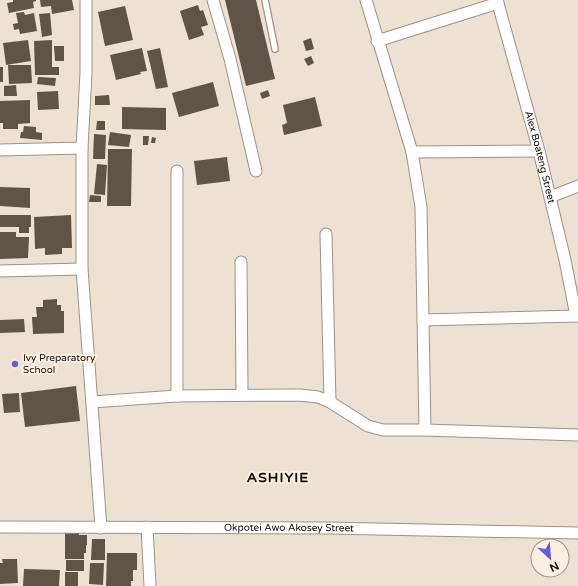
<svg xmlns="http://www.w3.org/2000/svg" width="578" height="586" font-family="'Varela Round',sans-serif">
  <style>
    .building { fill: #5e5448 }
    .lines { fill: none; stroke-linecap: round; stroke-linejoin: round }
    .service-casing { stroke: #9d9285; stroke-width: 8 }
    .minor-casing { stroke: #9d9285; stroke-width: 13 }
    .service { stroke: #fff; stroke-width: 5.5 }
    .minor { stroke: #fff; stroke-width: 11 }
    .poi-dot { fill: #675dd6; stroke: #faefe1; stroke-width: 1.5 }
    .labels { text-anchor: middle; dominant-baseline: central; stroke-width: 4; stroke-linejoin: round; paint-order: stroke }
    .street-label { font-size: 10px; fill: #100c08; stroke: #faefe1 }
    .poi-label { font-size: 10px; fill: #100c08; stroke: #faefe1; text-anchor: start }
    .district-label { font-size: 14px; font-weight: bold; letter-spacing: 1px; fill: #100c08; stroke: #faefe1 }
  </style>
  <rect width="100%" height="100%" fill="#ede1d4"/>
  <!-- building -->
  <path class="building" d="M13,0H36V1L33,2L34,8L9,13L7,3L13,2Z
    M40,0H72L74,10L52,14L51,6L41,7Z
    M225,0H256L275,79L246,86Z
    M198,5L200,11L203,10L208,25L201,27L204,35L189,40L180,11Z
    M125,6L133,40L105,46L98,12Z
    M24,12L25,15L34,13L37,31L20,34L19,29L14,30L13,24L18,23L16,13Z
    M50,13L52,35L42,37L39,14Z
    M311,38L314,49L306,51L303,41Z
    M28,40L31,61L6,65L3,43Z
    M52,40V67H59V75H35L34,41Z
    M54,46H64V61H55Z
    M142,48L147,71L140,72L141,74L116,80L110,55Z
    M160,48L168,87L156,89L147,51Z
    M311,56L314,63L308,66L304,59Z
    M8,65H31L32,83L9,84Z
    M0,67H3V82H0Z
    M38,77L56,78L55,86L37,84Z
    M213,82L219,106L179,117L172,93Z
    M16,85L17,96H4V86Z
    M268,90L270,96L262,99L260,93Z
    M58,91L59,109L38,110L37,92Z
    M109,95L110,105H95V96Z
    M315,97L322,126L284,135L282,125L287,123L283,105Z
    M30,100V123L18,124V129H3V123H0V101Z
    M122,107L166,108V130L122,129Z
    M97,121H105V130H96Z
    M24,126L36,127V132L42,133V140L20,138L21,132H23Z
    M110,132L131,135L129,147L108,145Z
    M94,134L106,135L105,159H93Z
    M143,136H149L148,145H143Z
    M152,137L156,138L155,143H151Z
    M108,149H132L131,206H107Z
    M227,157L230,181L197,185L194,161Z
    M97,164L107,165L105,195L94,194Z
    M0,187L30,188V208L0,206Z
    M90,195L101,196V202H89Z
    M0,215H31V227H29V233H19V227H0Z
    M71,215L72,248H62V254L45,255V248L35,249L34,217Z
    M0,232H16V237H29L28,258L0,259Z
    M57,299V305H61V311H64V333L33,334L32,317H37L36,307H43V300Z
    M24,319L25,332L0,333V320Z
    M76,386L80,421L25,427L21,393Z
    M19,393L20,412L4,413L2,394Z
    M79,529V535H87V545H86V553H84V559H65V530Z
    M92,539H105V560H91Z
    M107,553H137V570H133V581H131V586H106Z
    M2,559H17L18,583L0,584V563H3Z
    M66,560H84V571H66Z
    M90,563H104L103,585L89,584Z
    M24,569L60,570L59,586H23Z
    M65,572H78V586H65Z"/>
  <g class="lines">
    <!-- service casing -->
    <g class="service-casing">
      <path id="service" d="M265,0L275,49"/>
    </g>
    <!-- minor casing -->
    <g class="minor-casing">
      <g id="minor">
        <path d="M86,0V73L82,148V269L101,528"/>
        <path d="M213,0L230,59L256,171"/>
        <path d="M366,0L412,152L421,207L425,430"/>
        <path id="s1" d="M497,0L539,151L565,260L576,316"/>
        <path d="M377,41L498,3"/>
        <path d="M0,150L82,148"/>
        <path d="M412,152L539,151"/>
        <path d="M177,171V396"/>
        <path d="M550,197L578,186"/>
        <path d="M326,234L330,402"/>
        <path d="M241,262L242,394"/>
        <path d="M0,271L82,269"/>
        <path d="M423,320L578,316"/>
        <path d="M92,402L177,396L300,395L318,397L330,402L368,426L383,430H425L578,435"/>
        <path id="s2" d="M0,527L328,528L578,533"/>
        <path d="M147,527L150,586"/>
      </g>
    </g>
    <!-- service -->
    <use href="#service" class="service"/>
    <!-- minor -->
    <use href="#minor" class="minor"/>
  </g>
  <!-- markers -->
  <circle class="poi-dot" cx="15" cy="364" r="4"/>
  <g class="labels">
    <!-- street labels -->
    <g class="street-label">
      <text stroke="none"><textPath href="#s1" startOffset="163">Alex Boateng Street</textPath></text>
      <text stroke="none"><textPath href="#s2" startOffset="289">Okpotei Awo Akosey Street</textPath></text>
    </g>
    <!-- poi labels -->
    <g class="poi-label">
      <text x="23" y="358">Ivy Preparatory<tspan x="23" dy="12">School</tspan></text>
    </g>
    <!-- district labels -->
    <g class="district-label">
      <text x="278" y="477">ASHIYIE</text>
    </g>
  </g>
  <!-- north arrow -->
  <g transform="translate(550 558) rotate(154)"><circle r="19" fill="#faefe1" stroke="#9c948a"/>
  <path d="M0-3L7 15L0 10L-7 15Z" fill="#675dd6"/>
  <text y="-6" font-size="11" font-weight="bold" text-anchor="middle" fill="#100c08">N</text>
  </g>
</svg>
